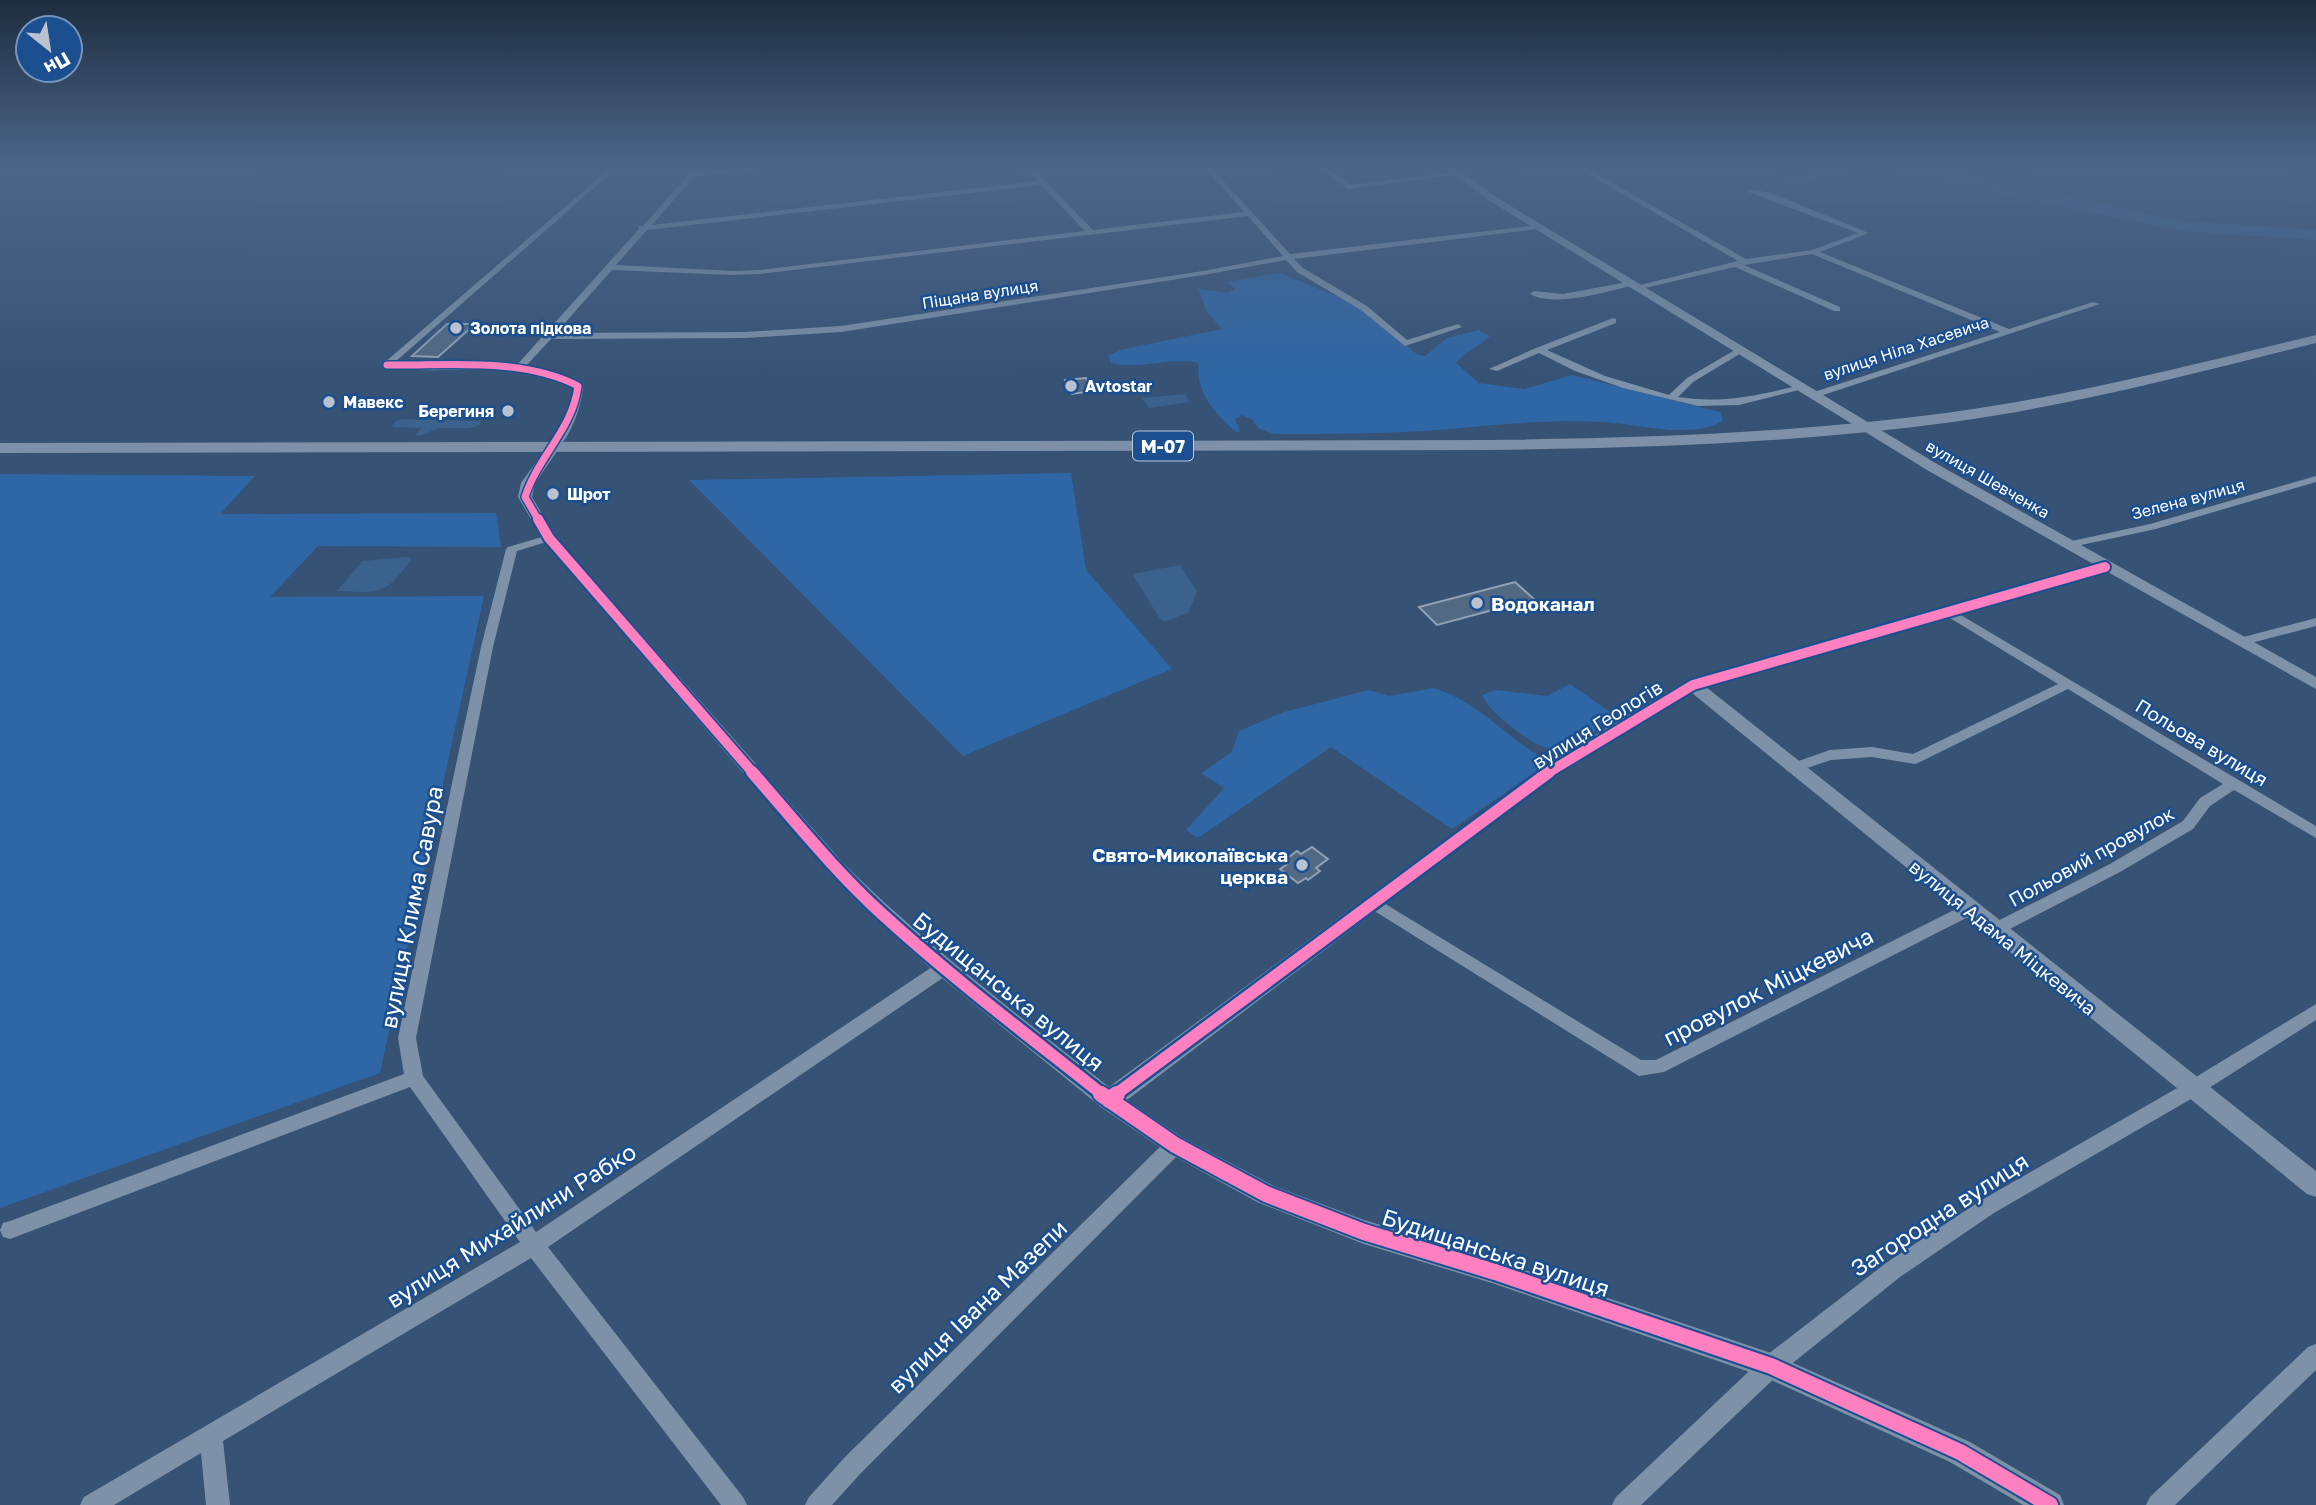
<svg xmlns="http://www.w3.org/2000/svg" width="2316" height="1505" font-family="'Golos Text',sans-serif">
  <style>
    .green { fill: #2f66a5 }
    .water { fill: #3b618d }
    .lines { fill: none; stroke-linecap: round; stroke-linejoin: round }
    .river { fill: #3b618d; fill-rule: evenodd }
    .building { fill: #526984; stroke: #92a2b6; stroke-width: 2 }
    .minor { fill: #7d92a8; fill-rule: evenodd }
    .tertiary { fill: #7d92a8; fill-rule: evenodd }
    .trunk { fill: #7e90a7; fill-rule: evenodd }
    .cycleway-far3-casing { stroke: #1b4f8f; stroke-width: 10 }
    .cycleway-far2-casing { stroke: #1b4f8f; stroke-width: 14 }
    .cycleway-far1-casing { stroke: #1b4f8f; stroke-width: 17 }
    .cycleway-casing { stroke: #1b4f8f; stroke-width: 20 }
    .cycleway-far3 { stroke: #ff80c0; stroke-width: 7 }
    .cycleway-far2 { stroke: #ff80c0; stroke-width: 10 }
    .cycleway-far1 { stroke: #ff80c0; stroke-width: 12 }
    .cycleway { stroke: #ff80c0; stroke-width: 16 }
    .poi-dot { fill: #b9c2ce; stroke: #1b4f8f; stroke-width: 2.5 }
    .labels { text-anchor: middle; dominant-baseline: central; stroke-width: 5; stroke-linejoin: round; paint-order: stroke }
    .far-street-label { font-size: 16px; fill: #fff; stroke: #1b4f8f }
    .far-poi-label { font-size: 16px; font-weight: bold; fill: #fff; stroke: #1b4f8f; text-anchor: start }
    .shield { fill: #1b4f8f; stroke: #bbcadd; stroke-width: 2 }
    .shield-label { font-size: 18px; font-weight: bold; fill: #fff }
    .poi-label { font-size: 19px; font-weight: bold; fill: #fff; stroke: #1b4f8f; text-anchor: start }
    .street-label { font-size: 19px; fill: #fff; stroke: #1b4f8f }
    .near-street-label { font-size: 23px; fill: #fff; stroke: #1b4f8f }
  </style>
  <rect width="100%" height="100%" fill="#365274"/>
  <!-- green -->
  <path class="green" d="M1280,273L1358,305L1418,355L1425,356L1447,338L1479,330L1490,336C1479,347 1465,351 1456,363L1479,383L1524,389L1572,375L1720,412L1723,421C1687,440 1642,424 1603,422C1548,419 1494,425 1439,430C1384,434 1329,434 1274,434L1259,429L1253,420L1242,415L1235,419L1240,431L1237,433C1216,414 1195,394 1199,363C1169,357 1140,370 1111,363L1108,356L1120,350L1222,329L1207,312L1198,289L1227,293L1235,289L1227,282Z
    M1071,473L1086,570L1172,669L963,756L689,480Z
    M0,474L255,476L220,514L496,513L501,547L318,546L270,597L484,596L380,1073L0,1208Z
    M1570,684L1616,716C1603,725 1574,748 1560,750C1541,754 1488,712 1482,695L1496,690L1547,696Z
    M1434,688C1474,700 1504,734 1539,756V770L1452,829L1331,747L1198,838L1186,830L1224,788L1201,773L1231,753L1239,731L1284,712L1369,690L1389,696Z"/>
  <!-- water -->
  <path class="water" d="M1842,171L1854,176L1781,187L1769,182Z
    M1185,394L1189,402L1149,408L1142,398Z
    M403,419L480,421L481,424C470,431 455,427 442,428C431,429 427,436 415,436L421,428L391,427L396,421Z
    M408,557L412,559C383,596 383,593 337,591L362,561Z
    M1180,565L1197,591L1189,612L1165,622L1160,619L1132,574Z"/>
  <g class="lines">
    <!-- river -->
    <path class="river" d="M1891,167H1922L2182,221L2316,230V240L2182,231L1899,172Z"/>
  </g>
  <!-- building -->
  <path class="building" d="M447,324H475L438,357L412,356Z
    M1086,378L1093,391L1072,394L1065,380Z
    M1515,582L1534,599L1437,625L1419,607Z
    M1312,847L1328,859L1316,868L1320,871L1308,880L1306,878L1298,883L1280,869L1289,863L1285,860L1297,851L1301,854Z"/>
  <g class="lines">
    <!-- minor -->
    <path class="minor" d="M611,167H618L395,362L516,366L639,229V226H643L695,167H702L698,172L767,167L694,177L652,225L1038,181L1025,167H1032L1093,230L1244,212L1204,167H1211L1290,254L1538,225L1542,227L1538,229L1294,259L1303,268L1367,306L1407,340L1458,324L1462,327L1405,346L1361,310L1297,272L1286,260L1203,275L841,332L745,338L551,339L525,367L566,376L583,386C582,405 570,441 554,450L549,447C561,428 572,410 573,387C515,357 446,377 384,367V363ZM1041,185L1085,231L759,270L733,271L616,265L647,230ZM1248,216L1283,256L1203,271L841,326L745,332L556,333L612,270L733,275L759,274Z
      M1320,167H1327L1350,185L1457,172L1460,174L1348,189Z
      M1576,167H1584L1746,259L1812,250L1858,233L1746,191L1750,189L1771,193L1869,233L1820,252L2009,329L2093,302L2100,304L1817,397H1811V393L2000,332L1812,254L1744,265L1840,307V311H1834L1735,267L1636,290V286L1738,261Z
      M1632,281H1635V285C1608,291 1555,308 1530,294L1534,291L1563,294Z
      M1613,318L1616,319V323L1547,350L1605,376L1669,395L1687,378L1740,347L1745,350L1743,352L1693,382L1678,397C1726,404 1756,395 1802,385L1807,388L1739,405L1698,406L1623,388L1575,371L1539,353L1497,371L1489,369L1536,348Z
      M2316,476V482L2156,529L2067,548L2061,545L2067,542L2150,524Z
      M549,535L555,538L553,540L517,551L493,647L416,1038L423,1076L536,1232L938,963L944,961L950,963L952,968L950,973L548,1247L743,1497L747,1505H721L531,1258L223,1441L230,1505H206L201,1453L114,1505H80L84,1497L520,1242L410,1087L10,1239L3,1237L0,1230L3,1223L10,1221L404,1074L398,1038L481,647L506,549L508,547Z
      M1949,608L2316,826V838L2234,790L2210,806L2193,829L2120,872L2000,934L1994,936L1988,934L1986,930L1988,926L2110,864L2183,821L2200,798L2223,784L2068,689L1920,762L1915,764L1872,757L1831,760L1792,773L1787,771L1785,768L1787,765L1830,750L1872,747L1913,754L2058,684L1945,615L1943,612Z
      M2316,618V626L2240,646L2234,642L2236,639Z
      M1374,897L1641,1060H1656L1962,906L1968,904L1974,906L1976,910L1974,914L1664,1072L1639,1076L1368,907L1366,903L1368,899Z
      M2316,1004V1020L2198,1095L1994,1213L1900,1277L1779,1374L1641,1505H1612L1616,1497L1763,1358L1886,1263L1980,1201L2186,1083Z
      M1175,1137L1182,1139L1184,1145L1182,1151L861,1473L832,1505H805L809,1497L845,1457L1168,1139Z
      M2316,1344V1370L2175,1505H2146L2150,1497L2308,1347Z"/>
    <!-- tertiary -->
    <path class="tertiary" d="M1444,167H1454L1496,197L1937,464L2316,677V689L2106,571L1706,687L2316,1171V1197L2307,1194L1692,693L1565,768L1127,1100L1183,1138L1274,1186L1364,1220L1495,1260L1771,1353L1970,1442L2060,1495L2064,1505H2023L1950,1462L1767,1378L1495,1284L1364,1244L1257,1202L1167,1152L1101,1107L937,974L873,917L830,874L544,541L518,497L521,483L549,444H559L560,447L535,483L532,497L555,536L844,864C926,945 1018,1015 1109,1087L1553,760L1687,681L2095,565L1927,470L1490,201Z"/>
    <!-- trunk -->
    <path class="trunk" d="M2316,335V343C2196,373 2076,405 1953,422C1800,443 1646,448 1492,450L0,453V443L1492,440C1646,438 1800,433 1953,412C2075,395 2196,364 2316,335Z"/>
    <!-- cycleway-far3 casing -->
    <g class="cycleway-far3-casing">
      <path id="cycleway-far3" d="M387,365C448,366 522,357 578,386C573,429 538,456 525,497L539,521"/>
    </g>
    <!-- cycleway-far2 casing -->
    <g class="cycleway-far2-casing">
      <path id="cycleway-far2" d="M538,519L549,538L754,774
        M1546,774L1693,685L2105,567"/>
    </g>
    <!-- cycleway-far1 casing -->
    <g class="cycleway-far1-casing">
      <path id="cycleway-far1" d="M752,772C794,820 834,870 881,913C952,978 1029,1036 1103,1095
        M1115,1095L1549,772"/>
    </g>
    <!-- cycleway casing -->
    <g class="cycleway-casing">
      <path id="cycleway" d="M1101,1094L1175,1145L1266,1194L1364,1232L1495,1272L1771,1366L1960,1452L2050,1505
        M1109,1100L1117,1094"/>
    </g>
    <!-- cycleway-far3 -->
    <use href="#cycleway-far3" class="cycleway-far3"/>
    <!-- cycleway-far2 -->
    <use href="#cycleway-far2" class="cycleway-far2"/>
    <!-- cycleway-far1 -->
    <use href="#cycleway-far1" class="cycleway-far1"/>
    <!-- cycleway -->
    <use href="#cycleway" class="cycleway"/>
  </g>
  <!-- sky -->
  <linearGradient id="sky" x2="0" y2="1"><stop stop-color="#1e2d40"/><stop offset="0.44" stop-color="#4c6688"/><stop offset="1" stop-color="#4c6688" stop-opacity="0"/></linearGradient>
  <rect width="2316" height="378" fill="url(#sky)"/>
  <!-- markers -->
  <g class="poi-dot">
    <circle cx="456" cy="328" r="7"/>
    <circle cx="1071" cy="386" r="7"/>
    <circle cx="329" cy="402" r="7"/>
    <circle cx="508" cy="411" r="7"/>
    <circle cx="553" cy="494" r="7"/>
    <circle cx="1477" cy="603" r="7"/>
    <circle cx="1302" cy="865" r="7"/>
  </g>
  <g class="labels">
    <!-- far-street labels -->
    <g class="far-street-label">
      <text transform="translate(980 294) rotate(-9)">Піщана вулиця</text>
      <text transform="translate(1906 348) rotate(-18)">вулиця Ніла Хасевича</text>
      <text transform="translate(1988 479) rotate(30)">вулиця Шевченка</text>
      <text transform="translate(2188 499) rotate(-15)">Зелена вулиця</text>
    </g>
    <!-- far-poi labels -->
    <g class="far-poi-label">
      <text x="470" y="328">Золота підкова</text>
      <text x="1085" y="386">Avtostar</text>
      <text x="343" y="402">Мавекс</text>
      <text x="494" y="411" text-anchor="end">Берегиня</text>
      <text x="567" y="494">Шрот</text>
    </g>
    <!-- shield labels -->
    <rect class="shield" x="1133" y="431.5" width="60" height="29" rx="5"/>
    <g class="shield-label">
      <text x="1163" y="446">М-07</text>
    </g>
    <!-- poi labels -->
    <g class="poi-label">
      <text x="1491" y="603">Водоканал</text>
      <text x="1288" y="854" text-anchor="end">Свято-Миколаївська<tspan x="1288" dy="22">церква</tspan></text>
    </g>
    <!-- street labels -->
    <g class="street-label">
      <text transform="translate(1597 724) rotate(-32)">вулиця Геологів</text>
      <text transform="translate(2202 742) rotate(31)">Польова вулиця</text>
      <text transform="translate(2091 856) rotate(-29)">Польовий провулок</text>
      <text transform="translate(2003 937) rotate(39)">вулиця Адама Міцкевича</text>
    </g>
    <!-- near-street labels -->
    <g class="near-street-label">
      <text transform="translate(411 907) rotate(-79)">вулиця Клима Савура</text>
      <text transform="translate(1768 986) rotate(-27)">провулок Міцкевича</text>
      <text transform="translate(1009 991) rotate(39)">Будищанська вулиця</text>
      <text transform="translate(1939 1214) rotate(-33)">Загородна вулиця</text>
      <text transform="translate(511 1225) rotate(-32)">вулиця Михайлини Рабко</text>
      <text transform="translate(1496 1252) rotate(18)">Будищанська вулиця</text>
      <text transform="translate(977 1306) rotate(-44)">вулиця Івана Мазепи</text>
    </g>
  </g>
  <!-- north arrow -->
  <g transform="translate(49 49) rotate(150)"><circle r="33" fill="#1b4f8f" stroke="#7695bc" stroke-width="2"/>
  <path d="M0-5L12 26L0 18L-12 26Z" fill="#b9c2ce"/>
  <text y="-10" font-size="19" font-weight="bold" text-anchor="middle" fill="#ffffff">Пн</text>
  </g>
</svg>
